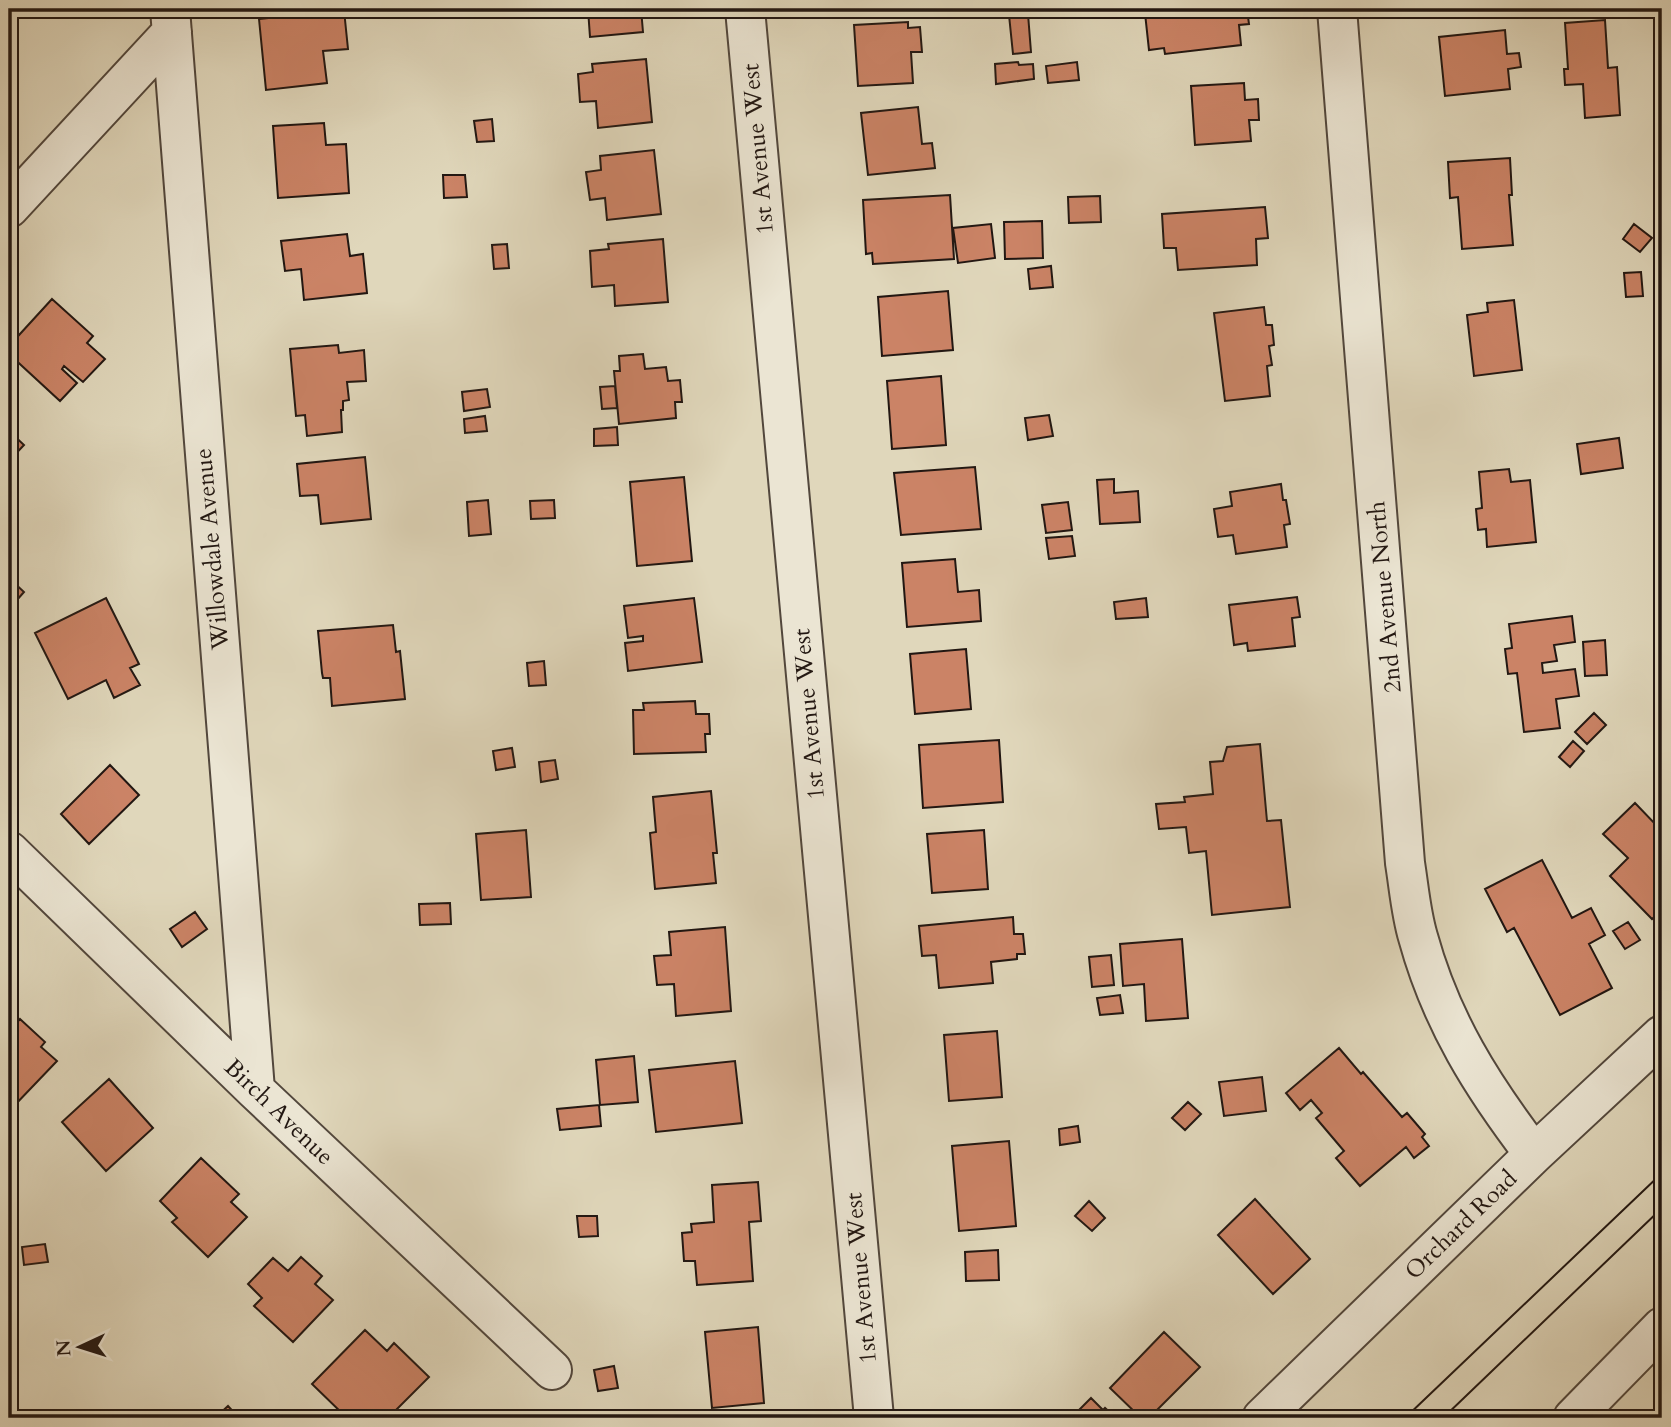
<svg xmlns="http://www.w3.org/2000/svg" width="1671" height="1427" font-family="Cardo,serif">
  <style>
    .building { fill: #cb8366; stroke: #221712; stroke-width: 2 }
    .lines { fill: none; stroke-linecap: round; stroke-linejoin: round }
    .minor-casing { stroke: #52473c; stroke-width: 42 }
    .minor { stroke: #ebe5d3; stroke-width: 38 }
    .tram { stroke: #221712; stroke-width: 2 }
    .labels { text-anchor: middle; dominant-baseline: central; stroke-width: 5; stroke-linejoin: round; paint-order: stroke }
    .street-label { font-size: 24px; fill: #221712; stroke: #ebe5d3 }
  </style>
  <rect width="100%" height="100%" fill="#e0d7bb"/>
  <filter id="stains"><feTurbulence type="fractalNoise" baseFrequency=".00286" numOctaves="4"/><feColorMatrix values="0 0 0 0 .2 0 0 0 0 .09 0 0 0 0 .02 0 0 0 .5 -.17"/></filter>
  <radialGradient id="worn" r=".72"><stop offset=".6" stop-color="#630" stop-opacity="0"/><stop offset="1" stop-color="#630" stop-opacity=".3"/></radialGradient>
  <!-- building -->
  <path class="building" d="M588,9H641L643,32L590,37Z
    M1161,9H1247L1249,24L1239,25L1241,45L1165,54L1164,48L1149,50L1145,13L1161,11Z
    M344,10L348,49L323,51L327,83L266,90L259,19Z
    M1028,14L1031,52L1013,54L1009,15Z
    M1605,20L1608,68L1617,67L1620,115L1585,118L1583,84L1565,85L1564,69H1568L1565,23Z
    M908,22V28L920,27L922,52H911L913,83L858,86L854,25Z
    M1505,30L1507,54L1519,53L1521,67L1508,69L1510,89L1445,96L1439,37Z
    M646,59L652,122L598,128L596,101L580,102L578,74L593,72L592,64Z
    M1018,62L1019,65L1033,64L1034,79L996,84L995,64Z
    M1077,62L1079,80L1048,83L1046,66Z
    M1244,83L1245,100L1258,99L1259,120H1249L1251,141L1195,145L1191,86Z
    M918,107L922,144L932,143L935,168L868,175L861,113Z
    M492,119L494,141L477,142L474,121Z
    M324,123L326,145L346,144L349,193L278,198L273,126Z
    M654,150L661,214L607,220L605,198L590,200L586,172L601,170L600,156Z
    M1510,158L1512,195H1509L1513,245L1462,249L1458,197L1450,198L1448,162Z
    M443,175H465L467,197L444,198Z
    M950,195L954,259L873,264L872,253L866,254L863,200Z
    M1100,196L1101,222L1069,223L1068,197Z
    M1265,207L1268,238L1256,239L1257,265L1178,270L1176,248H1164L1162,214Z
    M1042,221L1043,258L1005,259L1004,222Z
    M991,224L995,258L958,263L953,228Z
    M1634,224L1652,238L1640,252L1623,239Z
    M347,234L350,256L363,254L367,293L304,300L301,269L285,271L281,241Z
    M663,239L668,302L615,306L614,285L592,287L590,251L609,249L608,244Z
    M507,244L509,268L494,269L492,245Z
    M1051,266L1053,287L1030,289L1028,269Z
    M1641,272L1643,296L1626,297L1624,273Z
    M948,291L953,350L882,356L878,297Z
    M52,299L93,336L87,343L105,359L83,382L64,366L62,369L77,383L60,401L9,354V346Z
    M1514,300L1522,370L1474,376L1467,315L1488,312L1487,303Z
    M1264,307L1266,325H1272L1274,345L1269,346L1272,365L1267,366L1270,396L1225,401L1214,313Z
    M338,345L339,353L364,350L366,381L347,382L349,400L343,401V410H341L342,432L307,436L305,415L296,416L290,349Z
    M643,354L645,369L666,367L668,381L680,380L682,402H675L676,418L619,424L614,371H620L619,356Z
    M941,376L946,445L892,449L887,381Z
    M615,386L617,408L602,409L600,387Z
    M487,389L490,407L464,411L462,392Z
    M1049,415L1053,436L1028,440L1025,418Z
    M485,416L487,431L465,433L464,419Z
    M617,427L618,445L594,446V429Z
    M9,431L24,445L9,461Z
    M1619,438L1623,468L1581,474L1577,444Z
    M365,457L371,519L321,524L318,495L300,496L297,464Z
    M975,467L981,529L901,535L894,473Z
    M1509,469L1511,482L1530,480L1536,542L1487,547L1486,529L1478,530L1476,509L1482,508L1479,472Z
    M684,477L692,561L637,566L630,482Z
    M1114,479V493L1138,491L1140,522L1100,524L1097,480Z
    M1281,484L1283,500H1286L1290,524L1284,525L1287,547L1236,554L1233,535L1218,537L1214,509L1232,506L1230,492Z
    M488,500L491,534L469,536L467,502Z
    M554,500L555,518L531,519L530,501Z
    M1068,502L1072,530L1046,533L1042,505Z
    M1072,536L1075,556L1049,559L1046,538Z
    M955,559L958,592L979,590L981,621L907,627L902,563Z
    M9,578L24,592L9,609Z
    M1297,597L1300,617L1292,618L1295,646L1248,651L1247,643L1234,645L1229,605Z
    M106,598L139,664L130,668L140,685L114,698L106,680L68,699L35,633Z
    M694,598L702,662L628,671L625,643L643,641V636L628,638L624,606Z
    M1146,598L1148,617L1116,619L1114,602Z
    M1572,616L1575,642L1554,645L1557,661L1542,663L1543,673L1575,669L1579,696L1556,699L1560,728L1524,732L1517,673L1508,674L1505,649L1512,648L1509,624Z
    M393,625L396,652L400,651L405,699L332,706L330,678H323L322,673L318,631Z
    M1605,640L1607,675L1585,676L1583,642Z
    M966,649L971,709L915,714L910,654Z
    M544,661L546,685L529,686L527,663Z
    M695,701L696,714H709L710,734H705L706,752L634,754L633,710H644L643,703Z
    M1594,713L1606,725L1587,744L1575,732Z
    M999,740L1003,802L923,808L919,745Z
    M1573,741L1584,751L1570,767L1559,757Z
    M1260,744L1267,821L1281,820L1290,907L1212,915L1206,851L1189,853L1186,827L1159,829L1156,804L1185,802L1184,797L1213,794L1210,762L1223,761L1227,747Z
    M512,748L515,767L496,770L493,751Z
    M555,760L558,779L541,782L539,762Z
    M110,765L139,795L89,844L61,814Z
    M711,791L717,853H713L716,883L655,889L650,833L656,832L653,797Z
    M1635,803L1661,830L1659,833L1662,837V910L1652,919L1610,876L1628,858L1603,834Z
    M526,830L531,897L481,900L476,834Z
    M984,830L988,889L932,893L927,834Z
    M1542,860L1572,918L1591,908L1605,935L1589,944L1612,988L1560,1015L1514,928L1507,932L1485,889Z
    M450,903L451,924L420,925L419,904Z
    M195,912L207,929L182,947L170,929Z
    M1013,917L1014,934H1023L1025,954H1017V959L991,962L993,983L939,988L936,955L922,956L919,926Z
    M1628,922L1640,940L1625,949L1613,931Z
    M725,927L731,1011L676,1016L674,984L657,985L654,956L671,955L669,932Z
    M1182,939L1188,1018L1146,1021L1144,984L1123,986L1120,944Z
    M1111,955L1114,985L1092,987L1089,957Z
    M1120,995L1123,1013L1100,1015L1097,998Z
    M20,1019L45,1042L41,1047L57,1061L12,1108L9,1105V1031Z
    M997,1031L1002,1097L949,1101L944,1035Z
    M1339,1048L1361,1074L1363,1072L1402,1117L1407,1113L1425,1134L1422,1137L1429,1146L1414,1158L1406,1147L1360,1186L1336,1158L1344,1151L1316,1118L1322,1113L1311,1100L1300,1110L1286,1093Z
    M634,1056L638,1102L600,1105L596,1060Z
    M735,1061L742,1123L656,1132L649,1070Z
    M1262,1077L1266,1111L1224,1116L1219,1082Z
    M109,1079L153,1128L106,1171L62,1122Z
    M1188,1102L1201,1114L1185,1130L1172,1118Z
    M599,1105L601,1126L560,1130L557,1109Z
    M1078,1126L1080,1142L1060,1145L1059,1129Z
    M1009,1141L1016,1226L959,1231L952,1146Z
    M201,1158L239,1194L231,1202L247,1217L208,1257L172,1222L177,1218L160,1201Z
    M758,1182L761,1221L749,1222L753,1281L697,1285L695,1261H684L682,1233L692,1232L691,1224L714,1222L712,1185Z
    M1255,1199L1310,1259L1273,1294L1218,1235Z
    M1089,1201L1105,1218L1092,1231L1075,1216Z
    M577,1216H597L598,1236L579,1237Z
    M45,1244L48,1262L24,1265L22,1247Z
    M998,1250L999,1280L966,1281L965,1252Z
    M301,1257L322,1276L315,1284L333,1300L293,1342L254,1306L262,1298L248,1284L273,1258L288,1271Z
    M758,1327L764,1403L712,1408L705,1332Z
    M365,1330L387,1351L394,1343L429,1377L388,1418H344L346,1417L312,1384Z
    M1164,1332L1200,1367L1149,1418H1141L1110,1388Z
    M614,1366L618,1388L598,1391L594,1370Z
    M1091,1398L1103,1410L1105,1408L1116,1418H1090L1080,1409Z
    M228,1406L239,1418H215Z"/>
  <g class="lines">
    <!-- minor casing -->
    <g class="minor-casing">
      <path id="minor" d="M170,9L255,1090
        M745,9L874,1418
        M1337,9L1405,863C1409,888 1411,914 1418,937C1441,1021 1482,1086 1534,1154
        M9,208L172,32
        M9,851L255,1090L552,1370
        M1262,1418L1534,1154L1662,1035
        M1573,1418L1662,1327"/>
    </g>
    <!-- minor -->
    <use href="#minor" class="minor"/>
    <!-- tram -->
    <path class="tram" d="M1405,1418L1662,1173
      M1443,1418L1662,1208"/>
  </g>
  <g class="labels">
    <!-- street labels -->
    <g class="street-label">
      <text transform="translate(758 149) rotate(-95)">1st Avenue West</text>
      <text transform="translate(212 549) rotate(-95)">Willowdale Avenue</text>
      <text transform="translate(1385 597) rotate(-95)">2nd Avenue North</text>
      <text transform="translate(809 714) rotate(-95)">1st Avenue West</text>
      <text transform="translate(279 1112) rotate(44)">Birch Avenue</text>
      <text transform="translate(1461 1225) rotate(-44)">Orchard Road</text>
      <text transform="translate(861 1278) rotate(-95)">1st Avenue West</text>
    </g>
  </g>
  <!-- margin -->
  <rect width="1671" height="1427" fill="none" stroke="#e0d7bb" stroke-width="35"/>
  <rect x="10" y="10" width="1650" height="1406" fill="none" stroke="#221712" stroke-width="3.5"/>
  <rect x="18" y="18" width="1636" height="1392" fill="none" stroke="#221712" stroke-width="2"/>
  <!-- north arrow -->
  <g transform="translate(80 1347) rotate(266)" stroke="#ebe5d3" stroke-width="5" paint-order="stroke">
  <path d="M0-5L12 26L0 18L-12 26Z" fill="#221712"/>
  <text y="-10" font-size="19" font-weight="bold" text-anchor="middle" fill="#221712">N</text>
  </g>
  <rect width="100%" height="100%" filter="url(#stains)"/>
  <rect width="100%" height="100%" fill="url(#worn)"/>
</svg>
